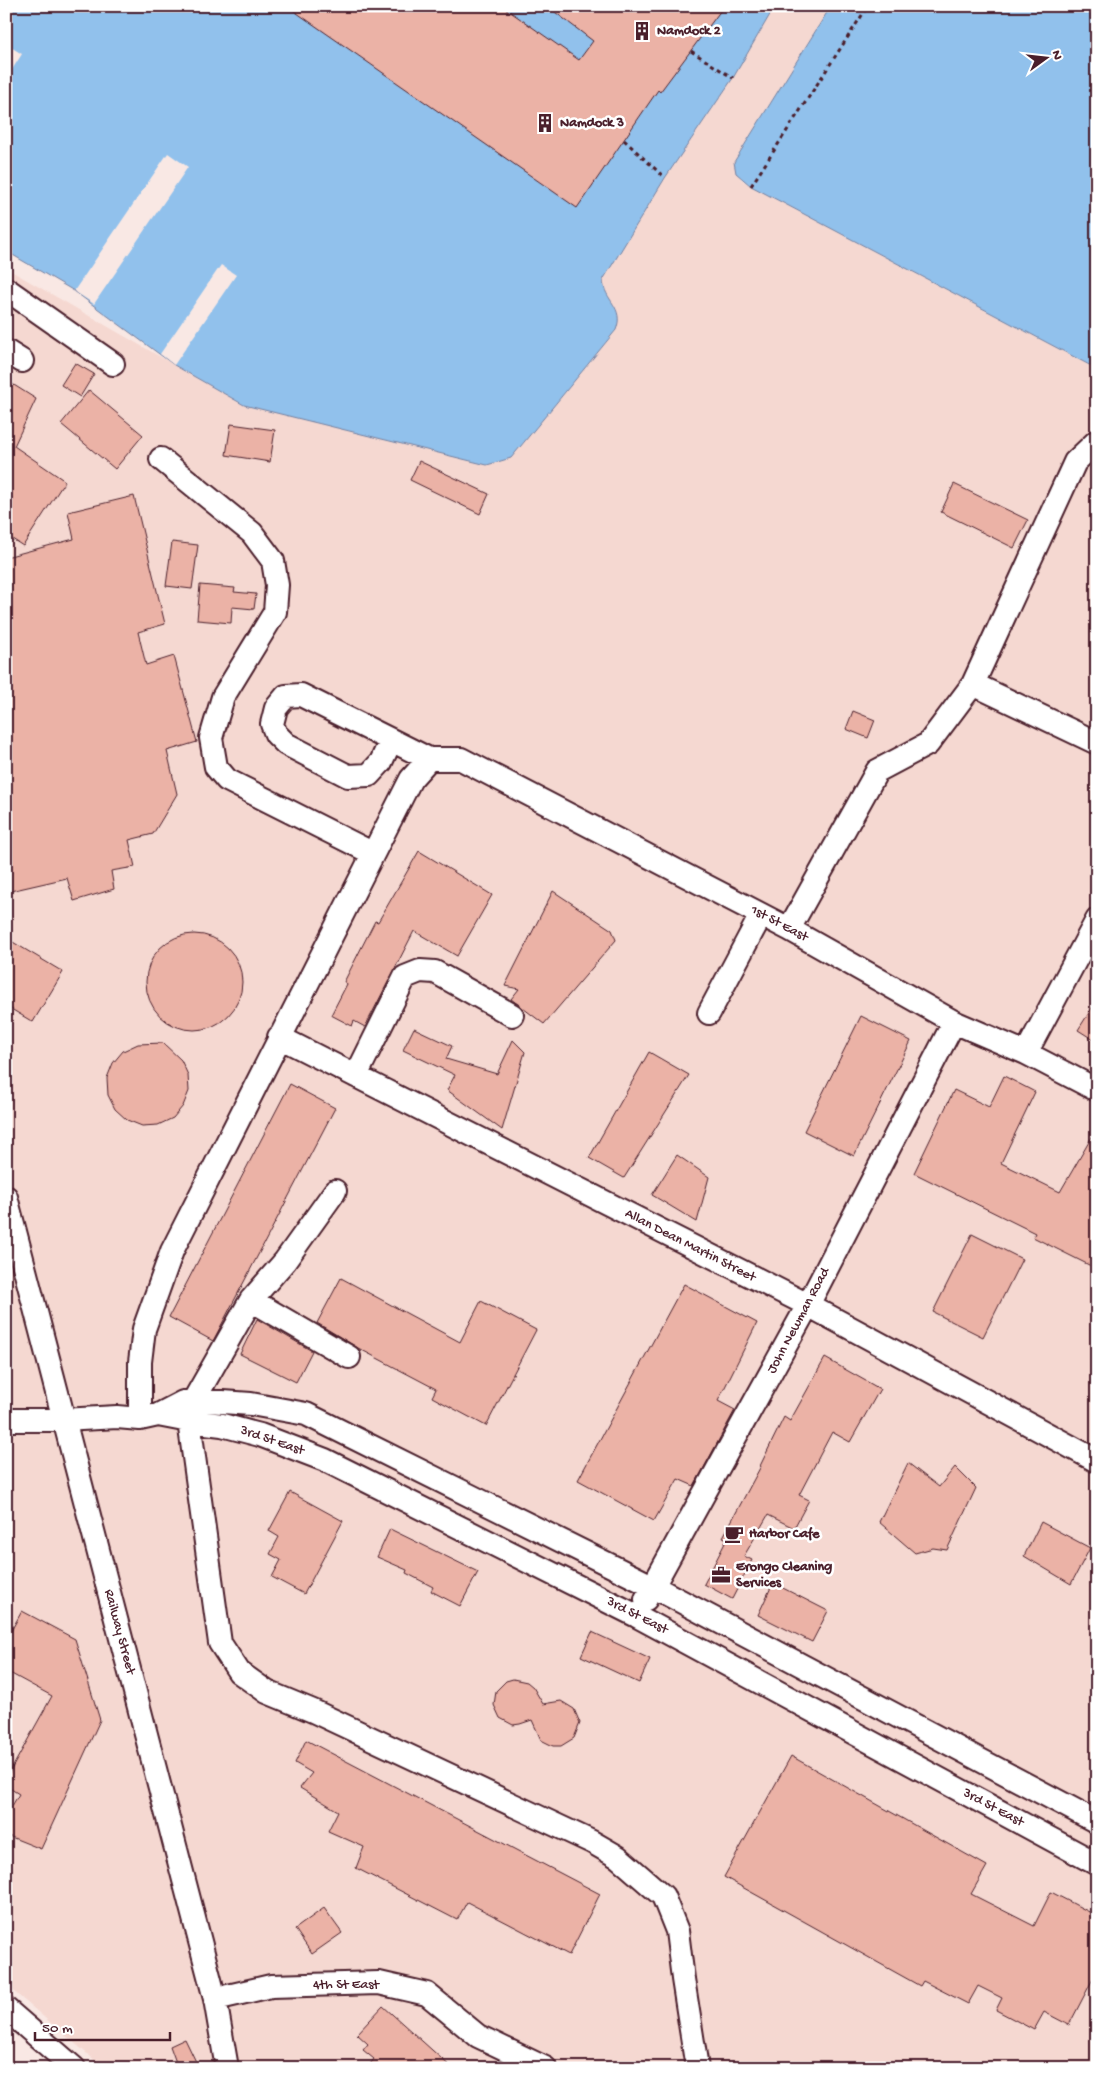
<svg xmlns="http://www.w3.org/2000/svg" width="1103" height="2074" font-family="'Gochi Hand',sans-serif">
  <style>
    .built { fill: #f5d8d1 }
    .water { fill: #91c1ec; stroke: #75809f }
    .pier { fill: #f9e8e4 }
    .building { fill: #ebb2a6; stroke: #4a1f2b }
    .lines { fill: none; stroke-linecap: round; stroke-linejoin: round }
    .minor-casing { stroke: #4a1f2b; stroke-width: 26 }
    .path { stroke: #4a1f2b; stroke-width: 3; stroke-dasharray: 4 4; stroke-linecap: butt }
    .minor { stroke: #fff; stroke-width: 22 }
    .labels { text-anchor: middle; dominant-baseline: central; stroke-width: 5; stroke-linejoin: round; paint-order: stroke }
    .poi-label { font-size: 14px; font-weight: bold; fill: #4a1f2b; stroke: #fff; text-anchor: start }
    .street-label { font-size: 14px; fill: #4a1f2b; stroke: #fff }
  </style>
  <rect width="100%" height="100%" fill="#f9e8e4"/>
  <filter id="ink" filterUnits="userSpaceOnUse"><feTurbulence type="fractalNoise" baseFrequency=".02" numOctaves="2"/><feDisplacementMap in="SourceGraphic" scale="10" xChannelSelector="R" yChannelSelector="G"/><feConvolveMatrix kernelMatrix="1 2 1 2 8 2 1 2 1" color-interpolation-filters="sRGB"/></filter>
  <g filter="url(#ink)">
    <!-- built -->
    <path class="built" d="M775,6H831L734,162L741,179L751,186L1097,369V2068H104L6,1985V268L244,405L487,465L511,458L616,330L617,311L603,287V280L665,178L733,78Z"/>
    <!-- water -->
    <path class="water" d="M6,6H775L733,78L665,178L603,280C604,301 625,307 616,330L511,458L487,465L244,405L174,365L74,291L6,251Z
      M831,6H1097V369L751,186L736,173L734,162Z"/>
    <!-- pier -->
    <path class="pier" d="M6,44L22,54L6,79Z
      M168,153L188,167L94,304L74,291Z
      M221,265L236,275L174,365L160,354Z"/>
    <!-- building -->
    <path class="building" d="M287,6H502L579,60L593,41L547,6H724L660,92L658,90L577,208Z
      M75,363L94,374L80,397L61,385Z
      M6,380L36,399L14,446L65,481L23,546L6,535Z
      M89,390L143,435L115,469L61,424Z
      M231,424L275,430L270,462L226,455Z
      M419,461L489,494L480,514L410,480Z
      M954,484L1028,520L1014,548L941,512Z
      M134,496L165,624L138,632L146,665L174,656L197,742L167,751L177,794L153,834L129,840L135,867L111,871L114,889L74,901L67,878L6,892V557L74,539L68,512Z
      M172,542L198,545L192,589L166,586Z
      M200,585L235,588L234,592L256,594L254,609L232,607L231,623L197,620Z
      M853,711L875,720L868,738L846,729Z
      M419,851L492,895L457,956L414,931L365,1027L354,1021L352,1026L331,1015L347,984L344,982L375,921L378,922Z
      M553,891L612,930L616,940L544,1024L511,999L519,989L505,986Z
      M146 982a48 48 0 1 1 96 0a48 48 0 1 1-96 0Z
      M6,938L63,972L33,1022L6,1006Z
      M1097,1000V1042L1078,1030Z
      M861,1016L911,1041L854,1156L804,1131Z
      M414,1028L452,1046L446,1059L497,1074L513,1040L525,1052L502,1130L447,1090L455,1075L403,1050Z
      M163,1043L181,1060L188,1075L189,1091L183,1106L173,1118L158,1125L142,1126L127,1120L115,1109L108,1095L107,1078L113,1063L123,1051L138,1044Z
      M649,1052L689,1075L624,1178L589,1158Z
      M1004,1076L1035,1092L1001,1163L1060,1192L1097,1128V1269L1033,1237L1035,1233L914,1173L954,1090L989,1107Z
      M290,1084L335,1108L213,1341L169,1317Z
      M677,1155L709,1177L697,1222L652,1195Z
      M972,1234L1022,1259L983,1337L933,1312Z
      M341,1278L460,1342L481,1301L536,1330L486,1426L432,1397L436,1389L358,1348L317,1323Z
      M684,1284L757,1323L718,1401L735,1410L694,1486L678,1479L654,1521L578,1480Z
      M257,1319L312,1351L296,1382L240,1354Z
      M825,1358L880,1389L850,1442L832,1432L799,1495L809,1500L794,1528L768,1515L744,1556L752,1560L732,1599L704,1584L727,1539L723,1537L761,1466H760L784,1417L790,1421Z
      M908,1463L939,1487L955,1467L976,1488L947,1550L933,1548L915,1553L879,1522Z
      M290,1492L343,1521L304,1594L272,1577L281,1560L270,1554L279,1537L269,1531Z
      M1041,1522L1090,1548L1071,1584L1024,1556Z
      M390,1529L478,1572L460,1606L431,1591L433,1587L406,1573L407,1570L377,1557Z
      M773,1583L828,1611L812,1642L758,1615Z
      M22,1611L75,1639L100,1720L41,1849L6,1835V1816L19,1794L6,1786V1779L52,1696L6,1671V1640Z
      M592,1632L650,1659L639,1683L581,1656Z
      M513,1679L527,1682L533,1687L543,1704L561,1701L574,1709L580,1723L574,1738L561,1746H553L541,1740L532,1720L520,1724L513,1725L500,1718L494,1705L496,1691L506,1681Z
      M306,1740L600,1894L569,1955L467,1902L457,1920L356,1868L364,1847L328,1831L338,1811L300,1788L312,1773L295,1763Z
      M791,1756L987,1866L971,1894L1034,1926L1051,1892L1097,1916V1971L1069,2025L1044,2012L1034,2030L996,2010L1002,1998L978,1986L968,2004L923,1981L920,1986L724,1877Z
      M324,1908L342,1933L312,1954L295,1929Z
      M383,2006L452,2068H367L374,2059L363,2050L368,2044L357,2034Z
      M185,2039L199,2068H178L170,2046Z"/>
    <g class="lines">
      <!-- minor casing -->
      <g class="minor-casing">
        <path id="minor" d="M6,289L113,364
          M6,351L22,361
          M161,459L252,533L273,561L277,585L275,612L223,697L211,738L216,767L227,780L372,853
          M973,684L1097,743
          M391,740L381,762L369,775L348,776L286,744L276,734L272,724L276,708L286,696L301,695L429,759
          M789,929L877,771L928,744L973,684L1075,462L1097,441
          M709,1013L761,915
          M279,1037L808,1305L1097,1461
          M1026,1053L1097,920
          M356,1076L405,977L420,971L435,972L512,1015
          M6,1197L215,1999L227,2068
          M251,1300L349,1357
          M194,1400L251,1300L285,1261L335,1191
          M158,1415L189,1421L222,1425L260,1435L325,1460L637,1616L1097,1864
          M140,1419V1362L144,1329L172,1251L411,779L429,759H461L789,929L954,1022L1026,1053L1097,1090
          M6,1420H63L117,1417L140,1419L158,1415L183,1402L194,1400L251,1404L306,1414L654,1587L1097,1822
          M189,1421L220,1643L239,1672L267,1692L313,1711L592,1842L618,1857L663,1896L677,1931L683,1979L697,2068
          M646,1599L808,1305L954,1022
          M215,1999L271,1986L379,1983L427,1994L478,2036L545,2068
          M6,2009L74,2068"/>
      </g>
      <!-- path -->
      <path class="path" d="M691,51L733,78
        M624,140L665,178
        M751,186L868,6"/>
      <!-- minor -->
      <use href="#minor" class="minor"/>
    </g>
  </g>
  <!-- icons -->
  <defs>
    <g id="building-bare" transform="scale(1.5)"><path d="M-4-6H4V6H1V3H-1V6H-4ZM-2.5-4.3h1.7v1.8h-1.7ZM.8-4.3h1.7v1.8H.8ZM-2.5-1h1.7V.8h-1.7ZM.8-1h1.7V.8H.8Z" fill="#4a1f2b" stroke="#fff" stroke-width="2.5" paint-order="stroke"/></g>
    <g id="cafe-bare" transform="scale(1.5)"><path d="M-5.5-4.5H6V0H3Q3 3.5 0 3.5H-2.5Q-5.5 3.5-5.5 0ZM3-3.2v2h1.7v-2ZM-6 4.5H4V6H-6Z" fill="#4a1f2b" stroke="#fff" stroke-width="2.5" paint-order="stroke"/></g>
    <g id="office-bare" transform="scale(1.5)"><path d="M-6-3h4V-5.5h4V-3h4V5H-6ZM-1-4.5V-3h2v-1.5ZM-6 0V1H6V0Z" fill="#4a1f2b" stroke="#fff" stroke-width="2.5" paint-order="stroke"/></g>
  </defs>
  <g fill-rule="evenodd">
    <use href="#building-bare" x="642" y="31"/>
    <use href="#building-bare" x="545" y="123"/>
    <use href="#cafe-bare" x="734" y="1534"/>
    <use href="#office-bare" x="721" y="1575"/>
  </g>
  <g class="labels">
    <!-- poi labels -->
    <g class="poi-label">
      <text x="657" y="31">Namdock 2</text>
      <text x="560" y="123">Namdock 3</text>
      <text x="749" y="1534">Harbor Cafe</text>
      <text x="736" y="1567">Erongo Cleaning<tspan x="736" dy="16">Services</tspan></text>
    </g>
    <!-- street labels -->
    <g class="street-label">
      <text transform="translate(779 924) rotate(28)">1st St East</text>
      <text transform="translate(690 1246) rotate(27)">Allan Dean Martin Street</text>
      <text transform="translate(799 1321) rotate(-62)">John Newman Road</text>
      <text transform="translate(272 1441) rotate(19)">3rd St East</text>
      <text transform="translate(637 1616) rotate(27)">3rd St East</text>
      <text transform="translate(119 1632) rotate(75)">Railway Street</text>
      <text transform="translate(993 1808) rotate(28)">3rd St East</text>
      <text x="346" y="1985">4th St East</text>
    </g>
  </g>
  <!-- margin -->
  <rect width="1103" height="2074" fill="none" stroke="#fff" stroke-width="25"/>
  <rect x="12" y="12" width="1078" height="2049" fill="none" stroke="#4a1f2b" stroke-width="2" filter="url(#ink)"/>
  <!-- north arrow -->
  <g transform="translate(1046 58) rotate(75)" stroke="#ffffff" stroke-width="4" paint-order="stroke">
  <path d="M0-4L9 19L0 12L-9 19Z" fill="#4a1f2b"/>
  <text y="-8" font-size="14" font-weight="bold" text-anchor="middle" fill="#4a1f2b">N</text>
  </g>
  <!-- scale -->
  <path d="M35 2032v8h135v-8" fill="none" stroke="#4a1f2b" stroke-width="2.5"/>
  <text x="42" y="2032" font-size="15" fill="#4a1f2b" stroke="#ffffff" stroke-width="4" paint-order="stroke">50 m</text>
</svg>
